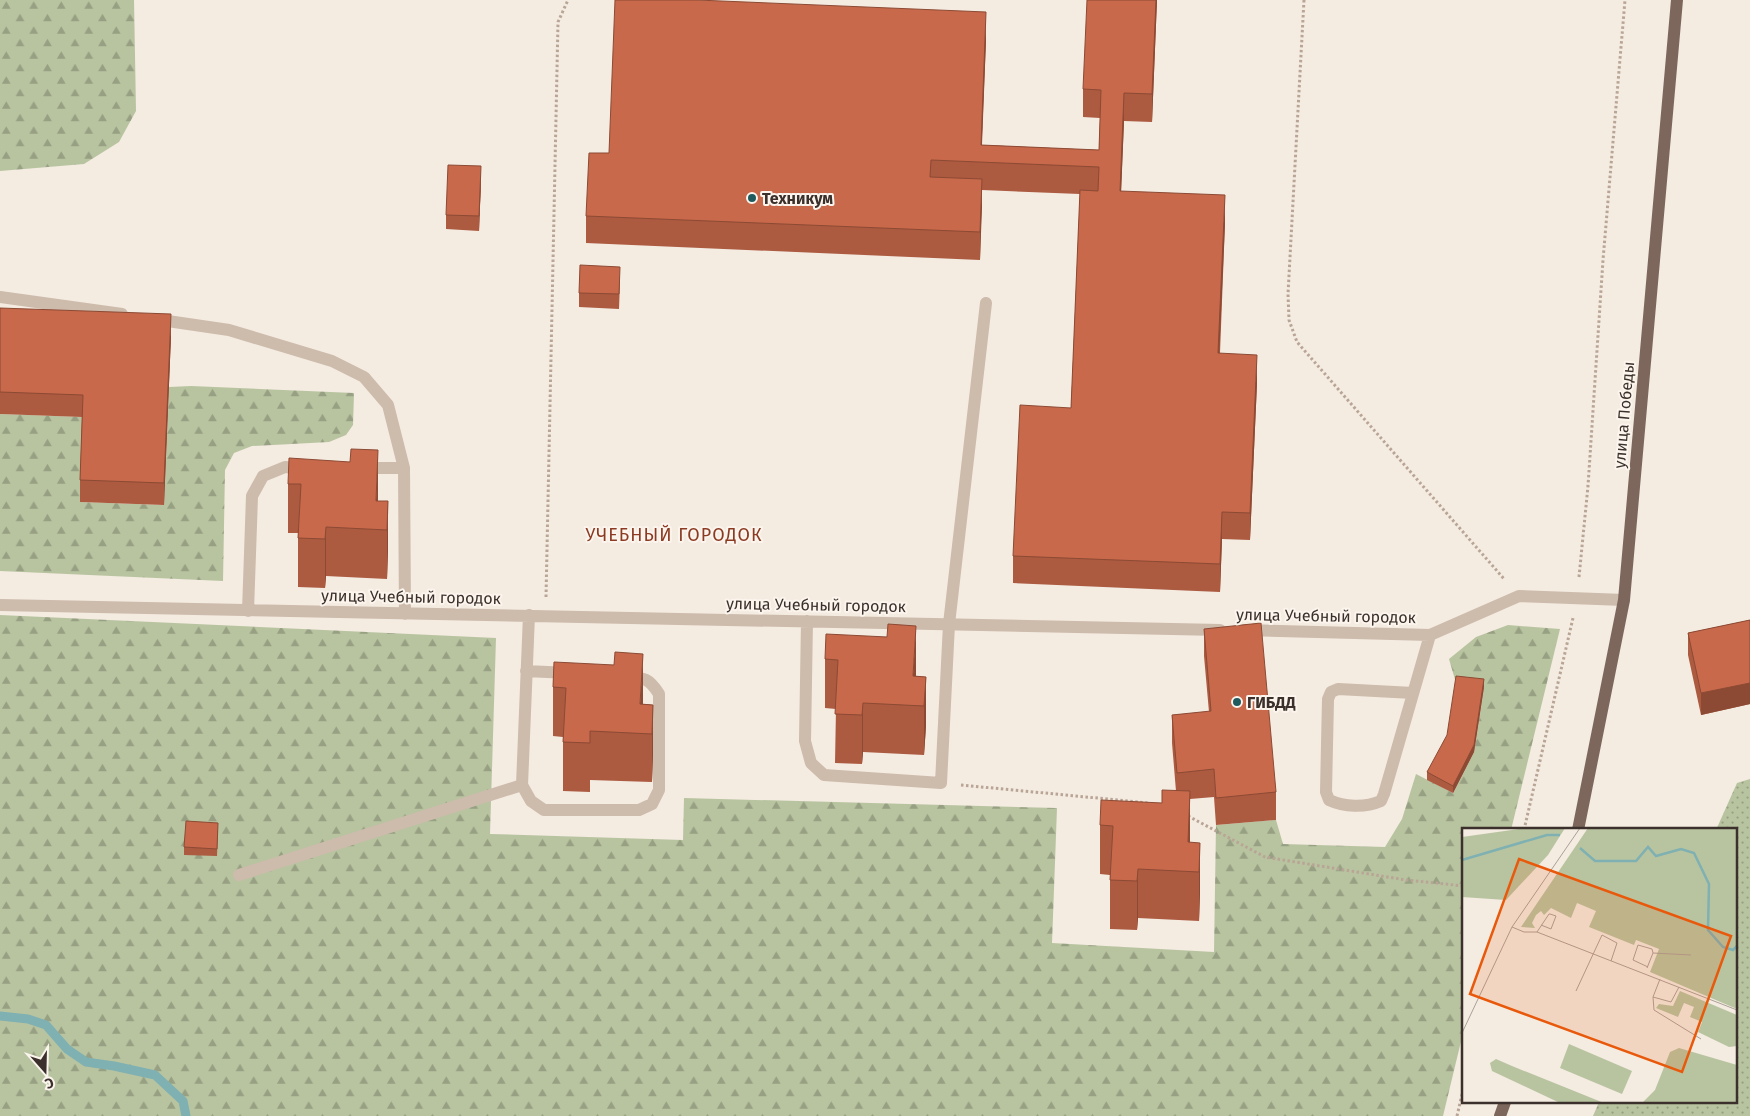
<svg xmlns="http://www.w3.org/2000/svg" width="1750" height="1116" font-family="'Fira Sans',sans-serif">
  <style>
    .grass { fill: url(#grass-dots) }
    .forest { fill: url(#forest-firs) }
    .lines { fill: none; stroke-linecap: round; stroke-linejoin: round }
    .stream { stroke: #7fb0b2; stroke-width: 9 }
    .path { stroke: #b9a596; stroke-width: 3; stroke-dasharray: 2.5 2.5; stroke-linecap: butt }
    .service { stroke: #cdbbac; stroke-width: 12 }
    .primary { stroke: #7d675c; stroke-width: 12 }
    .wall { fill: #ac5a40 }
    .shaded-wall { fill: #8c4a34 }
    .building { fill: #c8694b; stroke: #8c4a34 }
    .poi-dot { fill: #1f5a5e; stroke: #fbf5ee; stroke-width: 2 }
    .labels { text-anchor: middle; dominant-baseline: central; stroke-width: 4; stroke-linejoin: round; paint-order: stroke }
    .poi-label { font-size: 16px; font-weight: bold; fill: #3b302b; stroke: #fbf5ee; text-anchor: start }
    .street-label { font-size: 16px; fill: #3b302b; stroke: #fbf5ee }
    .neighbourhood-label { font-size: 18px; letter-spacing: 1px; fill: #8c3b22; stroke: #fbf5ee }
    .inset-river { fill: none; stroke: #7fb0b2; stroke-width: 2.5 }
    .inset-road { fill: none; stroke: #aaa098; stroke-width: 1 }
    .view { fill: #e8590c; fill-opacity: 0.15; stroke: #e8590c; stroke-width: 2.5 }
    .inset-edge { fill: none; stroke: #3b302b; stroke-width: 2.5 }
  </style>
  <defs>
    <pattern id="grass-dots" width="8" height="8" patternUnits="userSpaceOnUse" patternTransform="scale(1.25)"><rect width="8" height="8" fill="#b8c4a0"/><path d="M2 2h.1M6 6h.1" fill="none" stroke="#97a083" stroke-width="1.8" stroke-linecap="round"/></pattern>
    <pattern id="forest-firs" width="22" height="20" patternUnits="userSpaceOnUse" patternTransform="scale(1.25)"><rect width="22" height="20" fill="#b8c4a0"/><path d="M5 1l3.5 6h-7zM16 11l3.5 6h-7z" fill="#97a083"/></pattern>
  </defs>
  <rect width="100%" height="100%" fill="#f4ebe1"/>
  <!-- grass -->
  <path class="grass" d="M1750,779V1116H1593L1599,1102H1736V830H1716L1737,783Z"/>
  <!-- forest -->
  <path class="forest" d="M0,0H134L136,111L119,142L84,164L0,171Z
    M191,386L354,393L353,425L346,435L329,442L252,446L234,453L225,470L223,581L0,571V414L83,417L80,502L164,505L169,387Z
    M0,615L496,638L490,834L683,840L684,798L1057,808L1052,943L1214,952L1216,825L1276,820L1283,844L1385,847L1402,819L1416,774L1453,793L1474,752L1484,687L1456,683L1449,659L1476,637L1508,625L1560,629L1511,830H1464V1029L1443,1116H0Z"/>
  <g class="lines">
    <!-- stream -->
    <path class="stream" d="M0,1016L28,1019L46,1025L67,1049L86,1062L114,1066L155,1075L183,1101L186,1116"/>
    <!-- path -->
    <path class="path" d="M1304,0L1288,294L1289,320L1297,342L1505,580
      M1579,577L1588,486L1603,260L1625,0
      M546,597L558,22L568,0
      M961,785L1149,803
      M1188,816L1265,857L1406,880L1464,886
      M1524,830L1573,618
      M1457,1116L1464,1086"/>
    <!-- service -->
    <path class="service" d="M0,297L122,314
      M154,319L229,330L332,361L364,377L388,405L404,468L405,614
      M361,468H404
      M0,605L1220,630
      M248,611L252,496L263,476L285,467L304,468
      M807,621L805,741L811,763L824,775L941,783L949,624L986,303
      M1245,630L1430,635L1519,596L1624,600
      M526,671L569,673
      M1413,693L1338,689L1331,692L1328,699L1326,792L1329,800C1344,807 1365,808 1381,801L1384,794L1430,635
      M522,785L529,615
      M239,875L522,785L531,801L544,810H639L652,804L659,790V694C649,678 645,678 626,677"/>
    <!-- primary -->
    <path class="primary" d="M1578,830L1624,600L1677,0
      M1500,1116L1505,1102"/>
  </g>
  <!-- wall -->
  <path class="wall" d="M1157,0L1152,122L1124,121L1121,191L1225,223L1220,353L1257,383L1250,540L1222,539L1220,592L1013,583V556L1071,408L1080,194L982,190L980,260L586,243V216L609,153L986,40L982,145L1099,150L1100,118L1083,117V89Z
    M481,181L479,231L446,229V215Z
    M620,282L619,309L579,307V293Z
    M0,308L171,336L164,505L80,502V480L82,417L0,414Z
    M350,462L378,501H388V550L387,579L326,576L325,588L298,587V533H288V484Z
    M1750,620V704L1701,715L1688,655V633Z
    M1204,629L1276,792V820L1216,825L1214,797L1190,799V843H1200V892L1199,921L1138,918L1137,930L1110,929V875L1100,874V825L1162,803L1176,791L1172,743V715L1209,712L1204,656Z
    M887,637L916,676L926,677V726L924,755L863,752L862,764L835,763L836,709L825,708V659Z
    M554,662L643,704L653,705V754L652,782L590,780V792L563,791V737L553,736V687Z
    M1484,687L1474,752L1453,793L1427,780V772Z
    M218,830L217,856L184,855V847Z"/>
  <!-- shaded-wall -->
  <path class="shaded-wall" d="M1156,0H1157L1152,122V94Z
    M986,12V40L981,162V145Z
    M1124,93V121L1120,219V191Z
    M481,166V181L479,231V216Z
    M982,179V207L980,260V232Z
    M1225,195V223L1218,381V353Z
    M171,314V336L164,505V483Z
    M1257,355V383L1250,540V513Z
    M378,450V499L377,530L376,501Z
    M388,501V550L387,579V530Z
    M1222,512V539L1220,592V564Z
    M326,527V576L325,588V539Z
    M916,626V675L914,705L913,676Z
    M643,654V703L642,733L640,704Z
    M926,677V726L924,755V706Z
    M1484,679V687L1474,752L1453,793V786Z
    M1750,683V704L1701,715V693Z
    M863,703V752L862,764V715Z
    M653,705V754L652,782V734Z
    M1190,791V840L1189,871L1188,842Z
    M1200,843V892L1199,921V872Z
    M1138,869V918L1137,930V881Z"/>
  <!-- building -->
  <path class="building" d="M615,0H697L986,12L981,145L1099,150L1101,90L1083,89L1087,0H1156L1152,94L1124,93L1120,191L1225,195L1218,353L1257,355L1250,513L1222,512L1220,564L1013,556L1020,405L1071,408L1080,190L1098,191L1099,167L931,160L930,177L982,179L980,232L586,216L589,153H609Z
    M448,165L481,166L479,216L446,215Z
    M580,265L620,267L619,294L579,293Z
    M0,308L171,314L164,483L80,480L83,395L0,392Z
    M351,449L378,450L376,501H388L387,530L326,527L325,539L298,538L301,484H288L289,458L350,462Z
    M1750,620V683L1701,693L1688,633Z
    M1261,623L1276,792L1216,798L1214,769L1177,773L1172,715L1211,711L1204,629Z
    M888,624L916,626L913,676L926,677L924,706L863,703L862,715L835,714L838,660L825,659L826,634L887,637Z
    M615,652L643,654L640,704L653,705L652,734L590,731V743L563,742L566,688L553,687L554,662L614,665Z
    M1456,676L1484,679L1474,745L1453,786L1427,772L1447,735Z
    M1162,790L1190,791L1188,842L1200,843L1199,872L1138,869L1137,881L1110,880L1113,826L1100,825L1101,800L1162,803Z
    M186,821L218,823L217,849L184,847Z"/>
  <!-- markers -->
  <g class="poi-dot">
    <circle cx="752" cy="198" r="5"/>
    <circle cx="1237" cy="702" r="5"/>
  </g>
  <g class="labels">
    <!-- poi labels -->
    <g class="poi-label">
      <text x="762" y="198">Техникум</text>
      <text x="1247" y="702">ГИБДД</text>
    </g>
    <!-- street labels -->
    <g class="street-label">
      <text transform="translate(1624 415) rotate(-85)">улица Победы</text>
      <text transform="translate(411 597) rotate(1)">улица Учебный городок</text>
      <text transform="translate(816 605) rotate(1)">улица Учебный городок</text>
      <text transform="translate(1326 616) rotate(1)">улица Учебный городок</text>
    </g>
    <!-- neighbourhood labels -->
    <g class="neighbourhood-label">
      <text x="674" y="535">УЧЕБНЫЙ ГОРОДОК</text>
    </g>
  </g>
  <!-- overview -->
  <g transform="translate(1462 828)">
    <rect width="275" height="275" fill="#f4ebe1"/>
    <path d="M64,0H103L86,27L44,72L0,69V9Z" fill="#b8c4a0"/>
    <path d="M126,0H275V181L188,144L197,121L174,112L172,117L127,99L134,83L115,75L109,90L89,80L82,87L79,83L74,87L70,95L73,100L59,99ZM218,163L275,187V218L267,219L236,204L240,194L228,189L232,179L222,175L216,189L194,180L197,176L211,178ZM217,220L275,237V275H180L193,262L208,224ZM34,231L50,238L142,275H98L30,243L28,235Z" fill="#b8c4a0"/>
    <path d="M107,216L170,243L160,266L98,240Z" fill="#b8c4a0"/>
    <path class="inset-river" d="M118,20L133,33H174L186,19L194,28L219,21L232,25L247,56L246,102L261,119L271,122L275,118M0,32L85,7H98"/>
    <path class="inset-road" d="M50,99L62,104H75L275,182M75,104L87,86H88L94,88L89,101L79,97M186,139L171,132L176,117L190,121L191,125L229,127M185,140L191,125M198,151L191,169L192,182L239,211M114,163L140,107L155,115L149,133M191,169L209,174L217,159M0,205L50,99L118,0"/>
    <path class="view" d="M57,31L269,108L220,244L8,166Z"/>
    <rect width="275" height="275" class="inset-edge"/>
  </g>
  <!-- north arrow -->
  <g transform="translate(45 1071) rotate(160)" stroke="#fbf5ee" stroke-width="4" paint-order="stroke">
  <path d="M0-4L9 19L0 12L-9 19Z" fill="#3b302b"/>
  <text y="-8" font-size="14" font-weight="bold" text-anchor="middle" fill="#3b302b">С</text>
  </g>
</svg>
